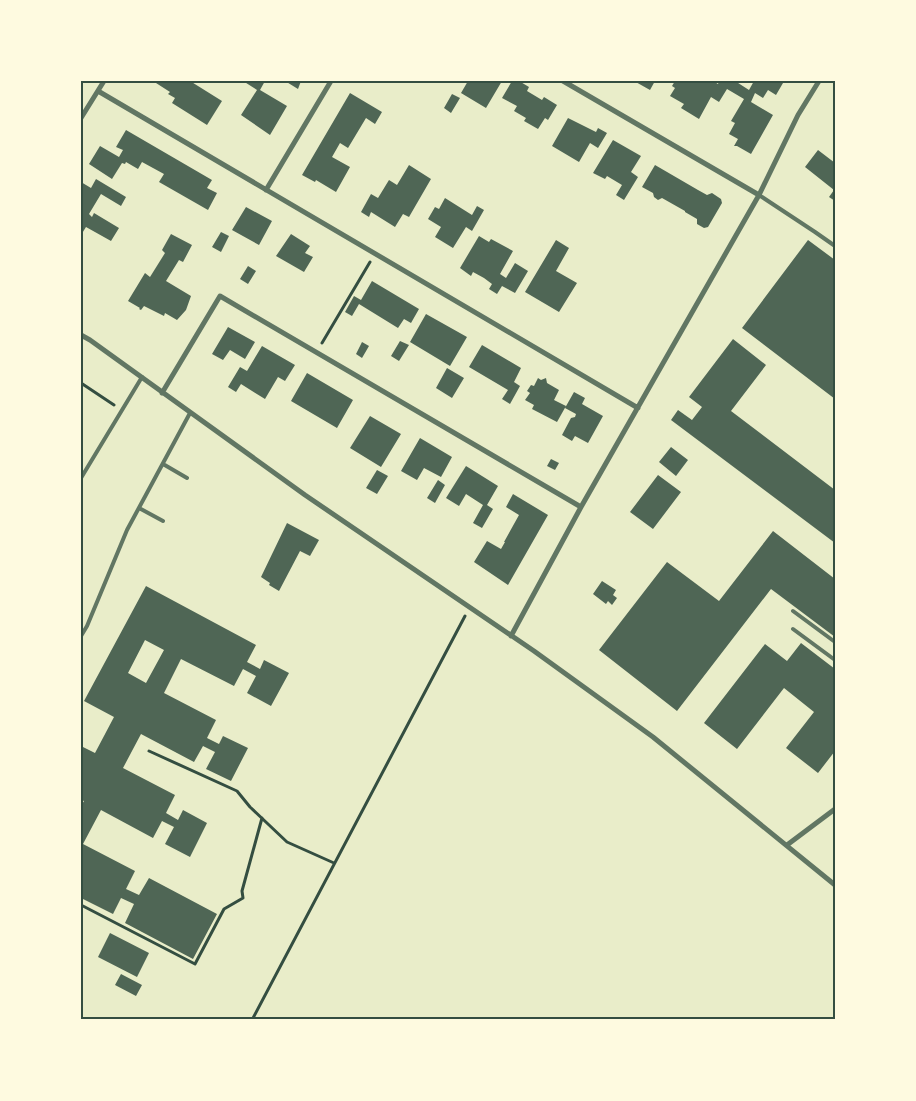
<svg xmlns="http://www.w3.org/2000/svg" width="916" height="1101" font-family="Karla,sans-serif">
  <style>
    .building { fill: #4f6655; fill-rule: evenodd }
    .lines { fill: none; stroke-linecap: round; stroke-linejoin: round }
    .path { stroke: #344e41; stroke-width: 3 }
    .service { stroke: #617663; stroke-width: 4 }
    .minor { stroke: #617663; stroke-width: 5 }
    .neatline { fill: none; stroke: #344e41; stroke-width: 2 }
  </style>
  <rect width="100%" height="100%" fill="#e9edc9"/>
  <!-- building -->
  <path class="building" d="M157,81H190L222,101L207,125L172,103L175,98L168,94L170,92L156,83Z
    M243,81H265L260,90L287,106L270,135L241,115L257,90Z
    M285,81H301L298,89Z
    M468,81H502L486,108L461,93Z
    M512,81H519L529,87L527,91L542,100L544,97L557,105L548,120L545,118L538,129L524,121L526,118L514,111L517,106L502,98Z
    M634,81H655L650,90Z
    M675,81H713L718,84L719,81H735L749,90L754,81H779L783,83L776,95L768,90L763,98L755,93L751,102L773,115L751,154L737,146H734L738,139L729,134L735,123L731,121L744,99L727,89L719,102L711,97L699,119L681,108L684,104L670,96L675,88L672,86Z
    M350,93L382,112L375,124L366,118L348,148L340,143L332,157L350,167L336,192L316,180L315,182L302,175Z
    M452,94L460,98L451,113L444,108Z
    M568,118L596,132L598,128L607,133L598,148L590,143L579,162L552,146Z
    M126,130L212,180L207,188L217,193L208,210L159,182L164,174L142,162L138,169L126,162L125,164L122,163L112,179L89,164L100,146L119,157L123,150L116,147Z
    M613,140L641,156L631,172L638,177L624,200L616,195L622,185L607,176L605,179L593,173Z
    M818,150L835,163V201L829,197L834,190L805,167Z
    M409,165L431,179L409,217L403,214L395,227L371,212L369,217L361,212L371,194L378,198L389,180L397,185Z
    M655,165L698,190L707,195L712,193L721,199L722,203L708,227L704,228L697,224V219L685,212V211L662,198L658,200L654,197L653,193L642,187Z
    M96,179L126,197L121,206L101,194L89,214L92,217L94,213L119,228L111,241L86,227L81,235V182L91,188Z
    M445,198L472,215L477,206L484,210L472,231L466,227L453,248L435,237L441,227L428,219L435,207L439,209Z
    M246,207L272,221L259,245L232,230Z
    M221,232L229,236L221,252L212,247Z
    M171,234L192,245L183,262L179,260L166,281L191,296L186,310L177,320L165,313L164,316L144,306L141,310L139,309L140,308L128,301L145,273L150,277L165,253L162,250Z
    M291,234L310,246L305,253L313,257L304,272L276,256Z
    M479,236L489,242L491,239L513,251L500,274L506,278L515,263L528,271L515,293L502,286L497,294L489,289L492,284L484,278L473,272L471,276L460,268Z
    M556,240L569,248L556,271L577,283L559,312L525,292Z
    M808,240L835,260V399L742,328Z
    M248,266L256,271L248,284L240,279Z
    M372,281L419,309L411,323L404,319L398,328L359,304L352,316L345,312L354,296L361,300Z
    M426,314L467,337L450,366L410,342Z
    M228,327L255,342L245,359L230,350L223,360L212,354Z
    M733,339L766,365L731,411L835,490V543L671,420L678,410L692,420L702,407L689,397Z
    M400,341L409,345L399,361L391,356Z
    M362,342L369,346L362,358L356,354Z
    M482,345L521,368L514,382L520,386L510,404L502,399L508,390L469,367Z
    M262,346L295,365L285,381L278,377L265,399L241,384L236,392L228,387L240,367L247,371Z
    M447,368L464,378L452,398L436,388Z
    M307,373L353,400L337,428L291,401Z
    M538,378L541,380L546,378L547,383L559,390L554,400L566,406L557,422L532,409L534,405L525,400L530,393L527,391L531,385L534,386Z
    M574,392L585,398L582,404L603,416L588,443L575,436L572,441L562,435L571,418L575,417L576,414L565,408Z
    M370,416L401,434L381,467L350,448Z
    M420,438L452,457L441,477L424,468L417,480L401,471Z
    M671,447L688,460L676,476L659,462Z
    M551,459L559,463L555,470L547,466Z
    M466,466L498,486L487,505L493,509L482,528L473,523L483,505L466,494L459,506L446,498Z
    M377,470L388,476L377,494L366,488Z
    M658,475L681,492L653,529L630,512Z
    M438,480L445,485L435,503L427,498Z
    M513,494L548,515L508,585L474,562L487,541L501,549L505,542H504L519,515L506,507Z
    M287,523L319,540L310,556L300,551L279,591L269,585L270,583L261,577Z
    M773,531L835,579V637L771,589L677,711L599,650L667,562L719,601Z
    M602,581L616,590L613,595L617,598L612,605L608,601L606,604L593,594Z
    M146,586L256,645L247,662L260,669L264,660L289,673L271,706L247,693L256,676L243,669L234,686L181,659L164,693L216,720L207,738L219,744L223,736L248,748L231,781L206,769L215,752L203,746L194,762L141,734L123,768L175,795L166,813L178,820L183,810L207,823L190,857L165,844L174,827L162,821L153,838L101,810L83,844L135,871L126,889L139,895L149,878L217,914L193,959L125,923L134,904L121,898L113,914L81,898V806L84,801L81,800V746L95,753L114,717L84,701ZM145,640L164,650L146,683L128,673Z
    M801,643L835,669V751L818,773L786,748L814,712L784,688L737,749L704,723L765,644L787,661Z
    M110,933L149,953L137,977L98,957Z
    M121,974L142,985L136,996L115,985Z"/>
  <g class="lines">
    <!-- path -->
    <path class="path" d="M322,343L370,262
      M81,383L114,405
      M149,751L237,791L250,807L287,842L334,863
      M81,905L195,964L224,909L243,898L242,891L262,818
      M252,1020L465,616"/>
    <!-- service -->
    <path class="service" d="M759,195L815,232L835,246
      M163,464L187,478
      M81,478L142,377
      M139,508L163,521
      M793,611L835,642
      M793,629L835,660
      M81,636L87,626L127,530L190,413"/>
    <!-- minor -->
    <path class="minor" d="M563,81L759,195
      M98,91L638,408
      M81,118L104,81
      M266,190L331,81
      M81,335L90,340L305,495L534,651L653,737L835,885
      M162,393L220,296L581,507
      M511,636L581,507L759,195L798,115L819,81
      M787,845L835,809"/>
  </g>
  <!-- border -->
  <rect width="916" height="1101" fill="none" stroke="#fefae0" stroke-width="165"/>
  <rect x="82" y="82" width="752" height="936" class="neatline"/>
</svg>
